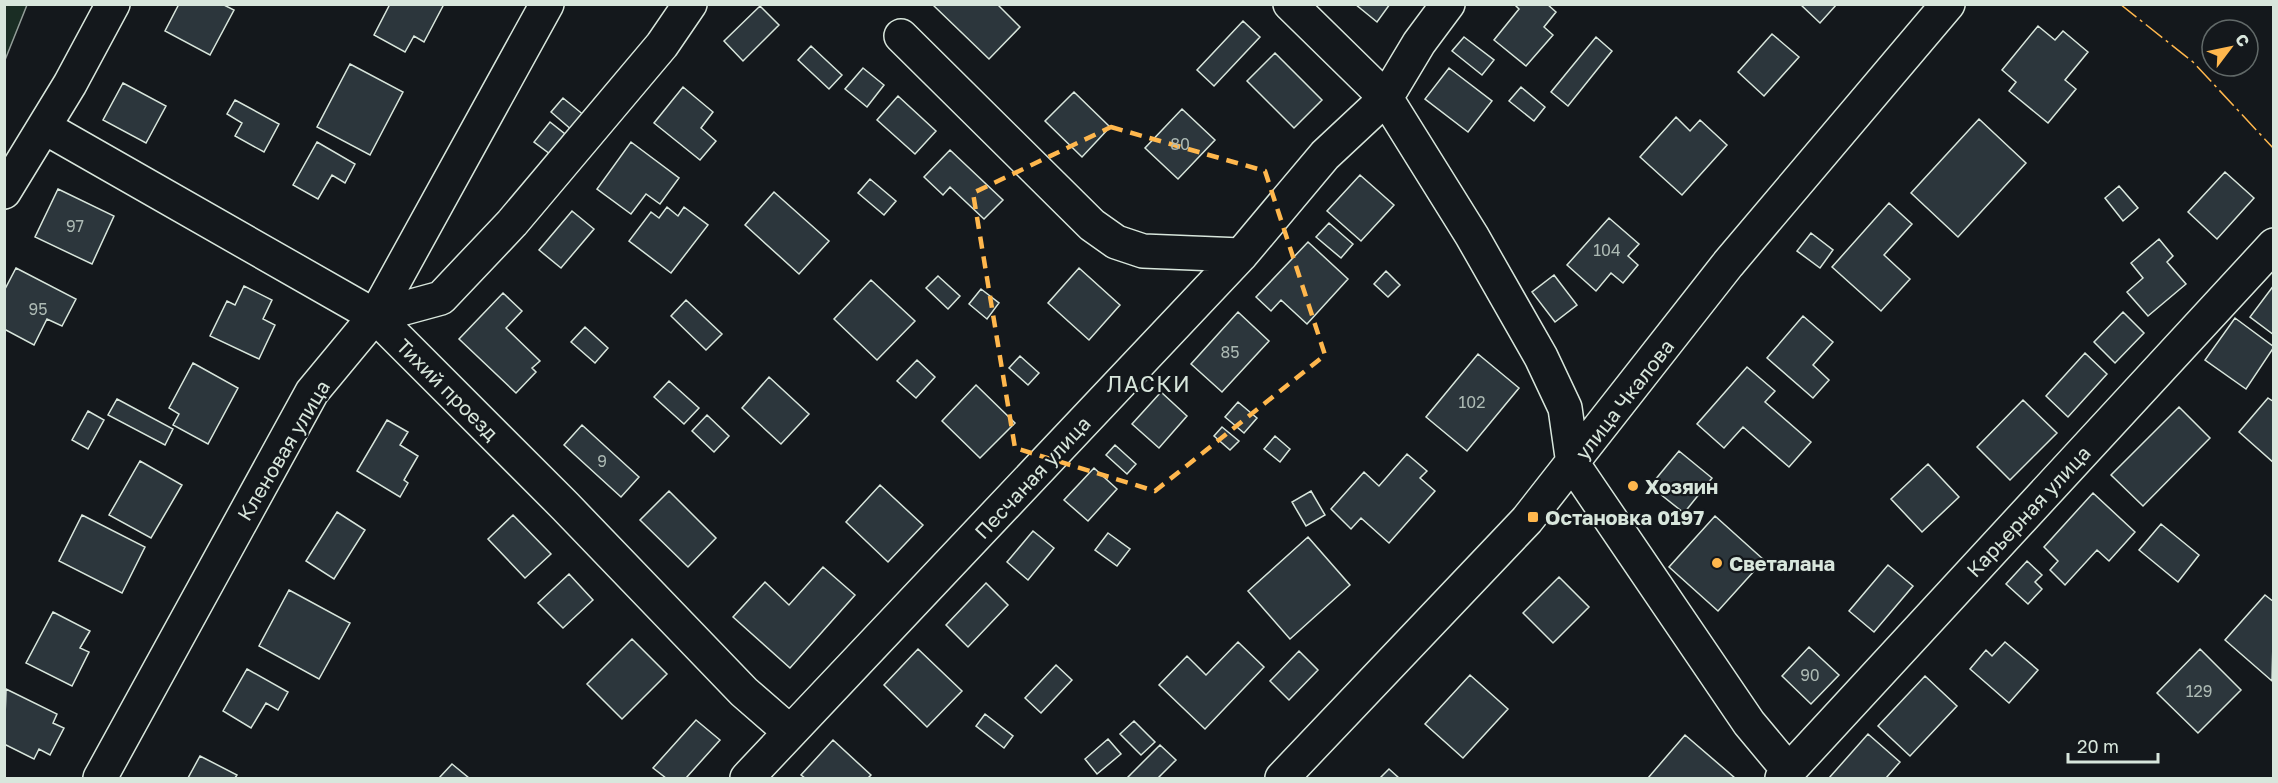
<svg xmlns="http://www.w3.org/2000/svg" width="2278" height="783" font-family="'Golos Text',sans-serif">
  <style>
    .green { fill: #1a2d24; stroke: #939e99; stroke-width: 1.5 }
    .building { fill: #2c363c; stroke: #d8e6dc; stroke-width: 1.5 }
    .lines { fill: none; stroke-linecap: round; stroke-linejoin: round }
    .minor-casing { stroke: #d8e6dc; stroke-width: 36 }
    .minor { stroke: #14181c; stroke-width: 33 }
    .power { stroke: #ffb74d; stroke-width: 1.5; stroke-dasharray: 21 4.5 3 4.5; stroke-linecap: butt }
    .marked { fill: none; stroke: #ffb74d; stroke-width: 4.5; stroke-dasharray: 12 8; stroke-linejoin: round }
    .poi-dot { fill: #ffb74d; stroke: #14181c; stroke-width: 2 }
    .labels { text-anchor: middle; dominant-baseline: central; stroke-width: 4.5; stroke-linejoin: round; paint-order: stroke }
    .number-label { font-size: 16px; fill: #adbab4 }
    .street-label { font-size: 20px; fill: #d8e6dc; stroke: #14181c }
    .poi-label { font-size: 20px; font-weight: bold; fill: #d8e6dc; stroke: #14181c; text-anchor: start }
    .quarter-label { font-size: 22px; letter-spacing: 1.5px; fill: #d8e6dc; stroke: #14181c }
  </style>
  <rect width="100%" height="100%" fill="#14181c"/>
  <!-- green -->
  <path class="green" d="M5,4L27,5L5,60L4,5Z"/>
  <!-- building -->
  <path class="building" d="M179,4H222L234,10L210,55L165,31Z
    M390,4H444L424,42L414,36L405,52L374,35Z
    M997,4L1020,27L989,59L933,5Z
    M1355,4H1390L1377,22Z
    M1514,4H1547L1556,12L1544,27L1553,35L1526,66L1494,40L1519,9Z
    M1800,4H1837L1820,23Z
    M760,6L779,25L743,61L724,41Z
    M1243,21L1260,37L1214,86L1197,70Z
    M2038,26L2055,40L2063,31L2088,52L2065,80L2076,89L2048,123L2009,91L2016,82L2002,70Z
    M1772,34L1799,57L1764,96L1738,72Z
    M1464,37L1494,60L1482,75L1452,51Z
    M1596,37L1612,51L1568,106L1551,92Z
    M811,46L842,75L829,89L798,60Z
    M1275,53L1322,100L1294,128L1247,81Z
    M350,64L403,92L370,155L317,127Z
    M863,68L884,85L867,107L845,89Z
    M1449,68L1492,101L1468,132L1425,99Z
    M123,83L166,106L146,143L103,120Z
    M683,87L713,112L701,128L716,141L700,160L654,123Z
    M1521,87L1545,107L1534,121L1509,101Z
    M1074,92L1110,127L1082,157L1045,121Z
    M898,96L936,131L915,154L877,120Z
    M563,98L585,116L573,131L551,112Z
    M235,100L279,124L264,152L235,136L242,123L227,114Z
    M1182,109L1215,140L1178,179L1145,148Z
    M1676,117L1690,131L1700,120L1727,145L1682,195L1640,157Z
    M1979,119L2026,163L1958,237L1911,193Z
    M550,122L565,134L550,154L534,142Z
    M317,142L355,164L345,183L332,175L318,199L293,185Z
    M631,142L679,178L660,204L646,194L631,214L597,189Z
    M950,150L1003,200L984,219L950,187L943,195L924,177Z
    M2225,172L2254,198L2217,239L2188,212Z
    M1360,175L1394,205L1361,241L1327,211Z
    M870,179L896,201L884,215L858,193Z
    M2119,186L2138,208L2123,221L2105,198Z
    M58,189L114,216L92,264L35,237Z
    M774,192L829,241L799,274L745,225Z
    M1889,203L1912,224L1884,255L1910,279L1881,311L1832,267Z
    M667,207L678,216L684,207L708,225L671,273L629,241L651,212L659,218Z
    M572,211L594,229L561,268L539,250Z
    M1609,218L1639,244L1628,256L1638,265L1623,283L1611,273L1596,291L1567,265Z
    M1329,223L1353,244L1341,258L1316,237Z
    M1811,233L1833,250L1820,268L1797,251Z
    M2159,239L2173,256L2167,262L2186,284L2148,316L2127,292L2143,278L2131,263Z
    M1308,242L1348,279L1307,324L1281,300L1271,311L1256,297Z
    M16,268L76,299L62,326L47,319L34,345L4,329V291Z
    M1079,268L1120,305L1089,340L1048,303Z
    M1386,271L1400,285L1388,297L1374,284Z
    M1554,275L1577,305L1555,322L1532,292Z
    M938,276L960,296L948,309L926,288Z
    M871,280L915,321L877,360L834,319Z
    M2274,285V335L2250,317Z
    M244,286L272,300L263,319L275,325L259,359L210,336L227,301L235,305Z
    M981,289L999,303L987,319L969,304Z
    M503,293L522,311L506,328L540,361L532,368L536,372L516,393L459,339Z
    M686,300L722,334L706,350L671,316Z
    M1238,312L1269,341L1222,392L1191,364Z
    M2123,312L2144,333L2115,363L2094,342Z
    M1803,316L1833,342L1813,365L1829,380L1813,398L1767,358Z
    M2235,318L2274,347L2246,389L2205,360Z
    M585,327L608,348L595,363L571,342Z
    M2085,353L2107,374L2068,417L2046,396Z
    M1478,354L1519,388L1467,451L1426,417Z
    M1020,356L1039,373L1028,385L1009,368Z
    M917,360L935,377L916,398L897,381Z
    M193,363L238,388L208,444L173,425L179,414L169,408Z
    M1747,367L1775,391L1765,402L1811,442L1789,467L1743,427L1724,448L1697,424Z
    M769,377L809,414L781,444L742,408Z
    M669,381L699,408L684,424L654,397Z
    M976,385L1015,423L980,458L942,421Z
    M1161,392L1187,416L1159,448L1132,424Z
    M2268,398L2274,402V463L2239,432Z
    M117,399L173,429L165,445L108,415Z
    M2023,400L2057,433L2010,480L1977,447Z
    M1238,402L1257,418L1244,433L1225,417Z
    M2179,407L2210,438L2143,506L2111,475Z
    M88,411L104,420L88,449L72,440Z
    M707,415L729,436L714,452L692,431Z
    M387,420L408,432L400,445L418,456L404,480L408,483L400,497L357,471Z
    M582,425L639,477L621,497L564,445Z
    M1222,427L1239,441L1230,450L1214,436Z
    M1275,436L1290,449L1280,462L1264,449Z
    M1115,445L1136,464L1127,474L1106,455Z
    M1679,451L1712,478L1684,513L1650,486Z
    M1407,454L1427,471L1420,478L1435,491L1389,543L1361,518L1351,529L1331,509L1364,472L1379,486Z
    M140,461L182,485L151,538L109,515Z
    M1928,464L1959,497L1922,532L1891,499Z
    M1094,468L1117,489L1088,521L1064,500Z
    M880,485L923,525L888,562L846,522Z
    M669,491L716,538L688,567L640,520Z
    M1311,491L1325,515L1306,526L1292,502Z
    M2093,493L2135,532L2109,561L2097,550L2065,585L2050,570L2058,561L2044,547Z
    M337,512L365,530L334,579L306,561Z
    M82,515L145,547L122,593L59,561Z
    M513,515L551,554L525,578L488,539Z
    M1715,516L1764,560L1718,611L1669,567Z
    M2161,524L2199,555L2178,582L2139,550Z
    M1033,531L1054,548L1028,580L1007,562Z
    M1108,533L1130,549L1117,566L1095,550Z
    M1308,537L1350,585L1290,639L1248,591Z
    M2027,561L2042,575L2035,582L2042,589L2028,604L2006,584Z
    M1888,565L1913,586L1874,632L1849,611Z
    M823,567L855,595L790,668L733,617L765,582L789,605Z
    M569,574L593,600L563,628L538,603Z
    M1559,577L1589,607L1553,643L1523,613Z
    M986,583L1008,605L968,647L946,625Z
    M289,590L350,623L319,679L259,646Z
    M2265,595L2274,602L2272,681L2225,640Z
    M53,612L90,631L80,648L89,652L72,686L26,663Z
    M632,639L667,674L622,719L587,684Z
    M1238,642L1264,667L1205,729L1159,685L1187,656L1206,675Z
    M2005,642L2038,670L2009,703L1970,669L1986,650L1992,656Z
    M1809,647L1839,675L1811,704L1782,676Z
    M918,649L962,691L927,727L884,685Z
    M2200,649L2241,690L2198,733L2157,693Z
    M1299,651L1318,670L1289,700L1270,681Z
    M1056,665L1072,680L1041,713L1025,698Z
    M247,669L288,692L278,710L266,703L251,728L223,711Z
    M1470,675L1508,709L1463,758L1425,724Z
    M1925,676L1957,706L1910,756L1878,726Z
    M6,689L57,714L53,723L64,728L50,755L39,749L34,759L4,744Z
    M985,714L1013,736L1004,748L976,726Z
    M696,720L720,740L686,778H666L653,768Z
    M1134,721L1155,742L1141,755L1120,734Z
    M1868,734L1900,762L1886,778H1829Z
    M1685,735L1735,778H1648Z
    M1108,739L1121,754L1097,774L1085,759Z
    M833,740L871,775L868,778H805L801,775Z
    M1160,745L1176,760L1158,778H1127Z
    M200,756L237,775L235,778H188Z
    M452,764L469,778H439Z
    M1389,769L1399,778H1380Z"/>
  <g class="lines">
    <!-- minor casing -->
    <g class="minor-casing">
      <path id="minor" d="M1290,4L1386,98L1472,236L1541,357L1565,408L1573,464L1749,723L1789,771
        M901,36L1092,225L1116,242L1143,251L1241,255
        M44,127L375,316L565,506L744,692L790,732
        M4,192L70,84L113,4
        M375,316L441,298L512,223L662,45L690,4
        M100,778L312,392L375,316L547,4
        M747,778L1241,255L1325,155L1386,98L1419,43L1448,4
        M1282,778L1527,520L1728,264L1948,4
        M1782,778L2274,245"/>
    </g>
    <!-- minor -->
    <use href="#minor" class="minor"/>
    <!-- power -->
    <path class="power" d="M2120,4L2193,62L2274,149"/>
  </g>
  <!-- marked area -->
  <path class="marked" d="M1111,127L1265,171L1325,355L1155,491L1015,448L973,193Z"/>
  <!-- markers -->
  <g class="poi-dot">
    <circle cx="1633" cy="486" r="6"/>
    <rect x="1527" y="511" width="12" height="12" rx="3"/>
    <circle cx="1717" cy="563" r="6"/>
  </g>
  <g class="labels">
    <!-- number labels -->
    <g class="number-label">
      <text x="1180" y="144">80</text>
      <text x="75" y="226">97</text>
      <text x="1607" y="250">104</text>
      <text x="38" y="309">95</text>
      <text x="1230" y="352">85</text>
      <text x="1472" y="402">102</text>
      <text x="602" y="461">9</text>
      <text x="1810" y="675">90</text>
      <text x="2199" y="691">129</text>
    </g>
    <!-- street labels -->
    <g class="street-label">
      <text transform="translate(448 389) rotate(45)">Тихий проезд</text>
      <text transform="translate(1624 399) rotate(-52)">улица Чкалова</text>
      <text transform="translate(283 450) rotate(-59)">Кленовая улица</text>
      <text transform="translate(1032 477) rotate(-47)">Песчаная улица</text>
      <text transform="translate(2028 511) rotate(-47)">Карьерная улица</text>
    </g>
    <!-- poi labels -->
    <g class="poi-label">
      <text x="1645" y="486">Хозяин</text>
      <text x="1545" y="517">Остановка 0197</text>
      <text x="1729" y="563">Светалана</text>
    </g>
    <!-- quarter labels -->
    <g class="quarter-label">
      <text x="1149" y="383">ЛАСКИ</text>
    </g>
  </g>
  <!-- border -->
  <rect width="2278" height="783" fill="none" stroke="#d8e6dc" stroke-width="12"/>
  <!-- north arrow -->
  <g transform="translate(2230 48) rotate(58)"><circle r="28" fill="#14181c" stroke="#626a69" stroke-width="1.5"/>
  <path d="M0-4.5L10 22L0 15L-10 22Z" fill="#ffb74d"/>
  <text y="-9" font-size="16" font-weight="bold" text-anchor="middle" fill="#d8e6dc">С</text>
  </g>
  <!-- scale -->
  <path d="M2068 753v9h90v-9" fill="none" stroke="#d8e6dc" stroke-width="3"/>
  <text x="2077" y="753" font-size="18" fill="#d8e6dc" stroke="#14181c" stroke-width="4.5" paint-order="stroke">20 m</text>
</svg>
